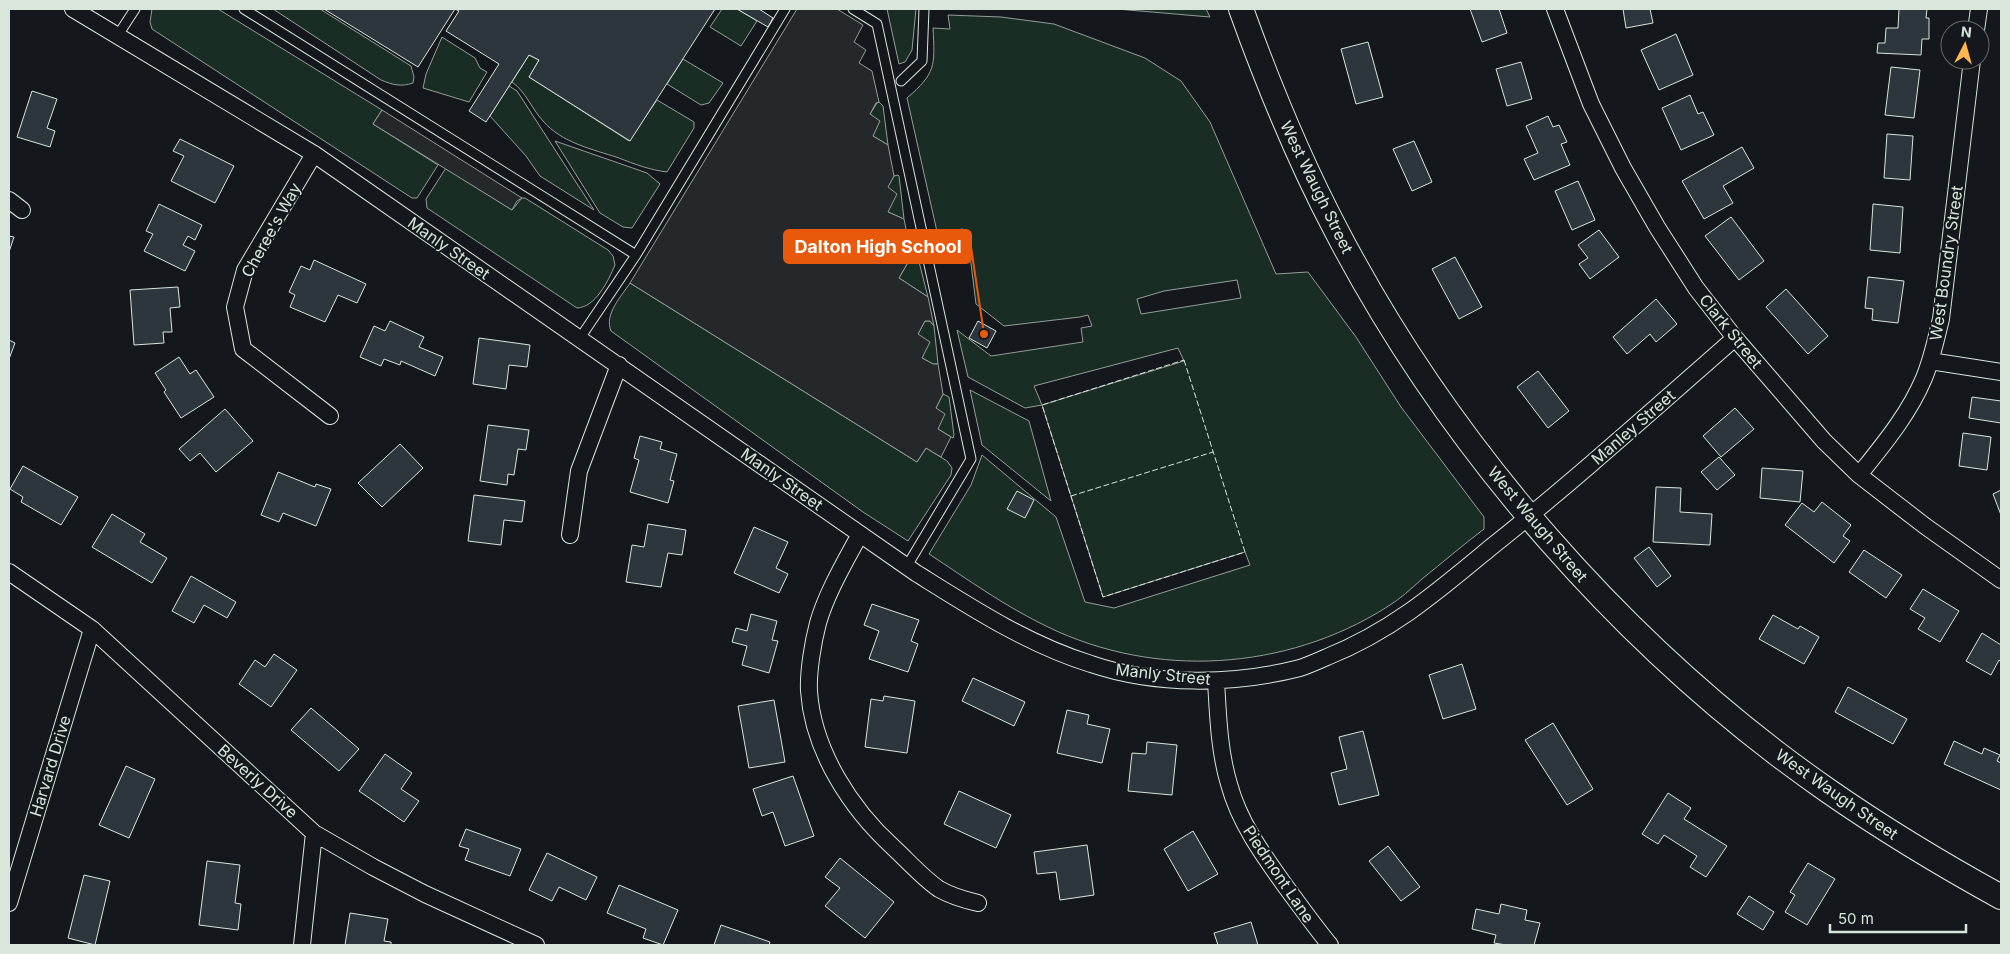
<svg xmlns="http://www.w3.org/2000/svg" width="2010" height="954" font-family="Inter,sans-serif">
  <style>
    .green { fill: #1a2d24; stroke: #939e99; fill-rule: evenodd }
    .parking { fill: #24282b; stroke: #939e99 }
    .building { fill: #2c363c; stroke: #d8e6dc }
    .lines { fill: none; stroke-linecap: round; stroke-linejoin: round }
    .lane-casing { stroke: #d8e6dc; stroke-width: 11 }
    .street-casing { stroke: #d8e6dc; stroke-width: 18 }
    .secondary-casing { stroke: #d8e6dc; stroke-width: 26 }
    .lane { stroke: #14181c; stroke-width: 9 }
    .street { stroke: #14181c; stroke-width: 16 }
    .secondary { stroke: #14181c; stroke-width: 24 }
    .fence { stroke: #d8e6dc; stroke-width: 1; stroke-dasharray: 6 2.5; stroke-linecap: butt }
    .labels { text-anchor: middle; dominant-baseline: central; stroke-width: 4; stroke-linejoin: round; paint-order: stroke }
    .street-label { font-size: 16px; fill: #d8e6dc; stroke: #14181c }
    .leader { fill: none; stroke: #e8590c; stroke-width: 2 }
    .callout-dot { fill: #e8590c; stroke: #14181c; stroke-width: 2 }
    .callout { fill: #e8590c; stroke: #e8590c; stroke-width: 2 }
    .callout-label { font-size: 18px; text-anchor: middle; font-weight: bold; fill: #fff }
  </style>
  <rect width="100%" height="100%" fill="#14181c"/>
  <!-- green -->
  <path class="green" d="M152,9H218L382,110L373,124L438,165L417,198H412L152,29L150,22Z
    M273,9H320L411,66L414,77L413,83C401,87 393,85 381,80Z
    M722,9H737L757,21L741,46L710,27Z
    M887,9H916L912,50L905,62L899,64Z
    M1117,9H1206L1210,17Z
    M948,15L1001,17L1054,24L1145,58L1181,81L1210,122L1276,274L1308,272L1356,337L1401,407L1484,517V529C1463,545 1443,562 1422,579C1411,589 1400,599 1387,607C1286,671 1155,679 1048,627C1006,607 967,579 929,554L971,485L982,455L1056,517L1085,602L1114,608L1250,565L1245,552L1103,597L1042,405L1025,408L968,377L957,330L991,356L1083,342L1081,328L1092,326L1088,315L1080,317L1004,326L976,304L967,231L962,229L938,236L907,98C936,73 935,66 933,28L950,29ZM1237,280L1241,298L1141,314L1137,299L1164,291ZM1178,348L1184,361L1042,405L1034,386Z
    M442,37L475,58L480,68L487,72L469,102L423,88L426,74Z
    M529,55L539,60L529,77L629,141L657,100L694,122V128L667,172C650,170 634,164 619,158C592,149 562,143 543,121C531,108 527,93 512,82Z
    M683,59L723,83L709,103L701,105L667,84Z
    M509,86L517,91L594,210L540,176L526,156L490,116Z
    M879,102L883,106L888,145L873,136L870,114L877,103Z
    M555,141L647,173L660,184L632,228L623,227L600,213Z
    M446,168L512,210L522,198H525L608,250L613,256L615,265C608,281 596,307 577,308L427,208L426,199Z
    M898,175L899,176L904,219L888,212L887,188L894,176Z
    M910,248L916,250L928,297L899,278L907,264L903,261Z
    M630,283L917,462L926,448L947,461L952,468L951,475L908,541L863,512L611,331C604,314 621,297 630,283Z
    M925,321H930L934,326L938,364H933L922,358L918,334Z
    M970,390L1029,421L1051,501L982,445Z
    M943,394L949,397L954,435L953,438L938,429L936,408Z"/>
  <!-- parking -->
  <path class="parking" d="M797,9H837L863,25L854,42L866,50L859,63L872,71L879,102L876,103L870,114L880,121L873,136L888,145L894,176L888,187L897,194L888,212L904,219L910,248L903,261L907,264L899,278L928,297L934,326L930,321H925L918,334L930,342L922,358L933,364H938L943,394L936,408L945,414L938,429L951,437L941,457L926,448L917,462L630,283Z
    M382,110L522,198L517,201L512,210L373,124Z"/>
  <!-- building -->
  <path class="building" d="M324,9H715L630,141L529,77L539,60L529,55L486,122L469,111L499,64L446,31L459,11L455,9L418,67Z
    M737,9H759L773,18L768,27Z
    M1470,9H1499L1507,33L1482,42Z
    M1623,9H1650L1653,23L1626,28Z
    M1899,9H1927L1926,18H1929V39H1922L1921,55L1877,53L1878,43H1885L1886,28H1898Z
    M1676,34L1693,75L1659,90L1641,50Z
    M1368,42L1383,97L1356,104L1341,49Z
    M1521,62L1532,99L1507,106L1496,69Z
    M1891,67L1920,70L1914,118L1885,115Z
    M32,91L57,99L47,128L55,131L50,147L17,137Z
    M1690,95L1698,114L1703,112L1714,135L1681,150L1662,108Z
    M1548,116L1553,127L1559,125L1567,142L1561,144L1570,165L1534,180L1524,159L1538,153L1526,126Z
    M1887,134L1913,136L1910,180L1884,178Z
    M180,139L234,166L215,203L171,181L184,156L173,151Z
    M1414,141L1432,182L1412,191L1393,149Z
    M1742,147L1754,168L1723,186L1733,203L1704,219L1682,181Z
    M1578,181L1595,220L1572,230L1555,191Z
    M159,204L202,225L195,240L188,236L183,245L195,251L185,271L144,251L153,234L146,231Z
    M1873,204L1903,207L1900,253L1870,250Z
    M1731,217L1764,261L1739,280L1705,236Z
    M1599,230L1619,257L1590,279L1579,264L1588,258L1578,245Z
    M9,236L14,237L9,252Z
    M1455,257L1482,307L1459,319L1432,269Z
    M314,260L366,284L357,303L338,295L325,322L290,307L295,295L289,292L301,266L310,270Z
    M1868,277L1904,281L1898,323L1872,320L1873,309L1865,308Z
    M178,287L180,307L170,308L172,332H163L164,343L134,345L130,290Z
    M1786,289L1828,336L1808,354L1766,307Z
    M1656,299L1677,324L1656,342L1650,334L1627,354L1613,337Z
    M390,321L424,337L419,347L443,357L435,376L401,361L400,365L384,359L381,366L360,357L374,326L385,331Z
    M978,321L996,331L987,348L969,338Z
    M479,338L530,345L527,367L509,365L506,389L473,384Z
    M9,340L15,343L9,359Z
    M179,357L190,374L196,370L214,397L181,418L164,392L166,390L155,373Z
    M1538,371L1569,411L1548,428L1517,387Z
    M1972,397L2001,401V423L1969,418Z
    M1735,408L1754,429L1721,457L1703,436Z
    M225,409L253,441L216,472L200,453L190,461L179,449Z
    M488,425L529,430L526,450L518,449L514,475L508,474L507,485L480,481Z
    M1963,433L1991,437L1987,470L1959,466Z
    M640,436L662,442L660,449L677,454L670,480L674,481L668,503L630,492L639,460L634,458Z
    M400,444L423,468L382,507L358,483Z
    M1719,457L1735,475L1717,490L1701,472Z
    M23,466L78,497L61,525L21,502L23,497L10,489Z
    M1762,468L1803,471L1800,502L1760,498Z
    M278,472L315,487L316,484L331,489L316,526L283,513L279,522L261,515Z
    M1656,487L1681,488L1680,512L1712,514L1710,545L1653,542Z
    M2001,490V515L1993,494Z
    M1017,491L1034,500L1025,518L1007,509Z
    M474,495L525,501L522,522L504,520L501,545L468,541Z
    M1822,502L1851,525L1843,536L1850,541L1834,563L1785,525L1802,503L1814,512Z
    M112,514L145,534L140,542L167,558L152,583L92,547Z
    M648,524L686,530L682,555L668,553L661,587L626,582L632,545L644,547Z
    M754,527L788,542L776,568L788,574L779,593L734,573Z
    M1649,547L1671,576L1657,587L1634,558Z
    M1864,550L1902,575L1886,598L1849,572Z
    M191,576L236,602L227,618L204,605L194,623L172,611Z
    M1923,589L1959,611L1940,642L1918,629L1925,618L1910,609Z
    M872,604L919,620L911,641L918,644L908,672L869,659L879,631L864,625Z
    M751,614L777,621L772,640L778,641L769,673L742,665L747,646L732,642L736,628L747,631Z
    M1773,615L1798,629L1800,626L1819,637L1804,664L1759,639Z
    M1982,633L2001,645V662L1999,660L1991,675L1966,661Z
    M274,654L297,670L271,707L239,684L255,660L265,667Z
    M1462,664L1476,709L1443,719L1429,675Z
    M973,678L1025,702L1014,726L962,701Z
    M1848,687L1907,719L1893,744L1835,712Z
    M884,696L915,701L907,753L865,747L871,699L883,701Z
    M774,700L785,762L749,768L738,706Z
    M311,708L359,749L339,771L291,730Z
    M1067,710L1089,715L1087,724L1110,729L1102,763L1057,753Z
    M1553,723L1593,789L1567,805L1525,740Z
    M1363,731L1379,795L1339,805L1331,773L1347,769L1339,737Z
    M1954,741L1982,754L1984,748L2000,755L1997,761L2001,763V790L1944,764Z
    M1147,742L1177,745L1172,795L1128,791L1132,753L1146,754Z
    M385,754L412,773L401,789L419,801L404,822L359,791Z
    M126,766L155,779L129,838L99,825Z
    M793,776L814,836L785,846L773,812L762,816L753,789Z
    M959,791L1011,815L996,848L944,824Z
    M1668,793L1691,808L1684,819L1727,846L1706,877L1690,867L1697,856L1664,835L1658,844L1642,834Z
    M466,829L521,849L510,876L465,860L469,849L459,846Z
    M1193,831L1218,874L1188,891L1164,849Z
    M1087,845L1094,895L1060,900L1056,872L1037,874L1034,852Z
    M1388,846L1420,887L1401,901L1369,861Z
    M547,853L597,877L586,900L559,887L552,901L529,890Z
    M840,858L894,902L865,938L825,906L840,888L825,877Z
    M207,861L240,865L235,903L241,904L238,930L199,925Z
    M1808,863L1835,879L1807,925L1785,912L1795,895L1790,892Z
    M84,875L110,881L95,945L68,938Z
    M619,885L678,910L663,945L643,938L646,929L607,913Z
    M1749,896L1774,912L1763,930L1737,914Z
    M1501,904L1527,910L1525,920L1540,923L1534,945H1506L1494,943L1496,935L1472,929L1476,909L1499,914Z
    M350,913L388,919L384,941L391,942V945H345Z
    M1251,922L1258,945H1218L1214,933Z
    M721,925L770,942L769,945H714Z"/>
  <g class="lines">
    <!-- lane casing -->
    <g class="lane-casing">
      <path id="lane" d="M244,9L636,255L580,338
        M853,9L877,24L971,459L907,566
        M118,35L135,9
        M901,81L922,61L924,9
        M636,255L785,9"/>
    </g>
    <!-- street casing -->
    <g class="street-casing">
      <path id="street" d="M73,9L314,154L916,573C972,608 1027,644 1091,664C1156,686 1233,685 1300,668C1309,665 1318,661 1327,657C1392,631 1437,592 1490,548C1574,481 1654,409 1735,338
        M1555,9L1591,104L1623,168L1657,227L1696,288L1735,338L1824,441L1859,475L1925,526L2001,580
        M1976,30L1979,9
        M314,154L245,270L235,307L243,349L330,416
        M9,200L22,210
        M1930,361L2001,372
        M1859,475C1883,445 1909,414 1924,378C1932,359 1936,339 1941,319L1972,60
        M860,534C845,562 827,592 818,623C813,642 808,672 809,691C813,751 851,809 894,848C908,861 923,878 939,889C951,896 965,900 978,903
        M570,535L579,471L619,365
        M9,572L92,629L314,833L373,867L425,894L536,945
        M1216,681C1218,714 1219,751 1229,784C1239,822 1263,855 1286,887C1301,907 1315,927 1330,945
        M9,903L92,629
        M302,945L314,833"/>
    </g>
    <!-- secondary casing -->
    <g class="secondary-casing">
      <path id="secondary" d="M1241,9C1268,84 1298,158 1336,230C1449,447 1626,650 1827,790C1883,829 1941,864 2001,897"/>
    </g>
    <!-- lane -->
    <use href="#lane" class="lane"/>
    <!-- street -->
    <use href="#street" class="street"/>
    <!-- secondary -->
    <use href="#secondary" class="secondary"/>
    <!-- fence -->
    <path class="fence" d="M1184,360L1245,552L1103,597L1042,405Z
      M1071,496L1213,452"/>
  </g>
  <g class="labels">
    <!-- street labels -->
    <g class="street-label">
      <text transform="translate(1317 187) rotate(64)">West Waugh Street</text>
      <text transform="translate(271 230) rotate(-61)">Cheree's Way</text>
      <text transform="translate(449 248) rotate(35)">Manly Street</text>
      <text transform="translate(1946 263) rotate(-82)">West Boundry Street</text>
      <text transform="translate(1731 331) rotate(51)">Clark Street</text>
      <text transform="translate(1633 427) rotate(-41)">Manley Street</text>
      <text transform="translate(782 479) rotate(35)">Manly Street</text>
      <text transform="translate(1538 524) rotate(50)">West Waugh Street</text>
      <text transform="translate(1163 674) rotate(6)">Manly Street</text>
      <text transform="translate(50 766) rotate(-73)">Harvard Drive</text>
      <text transform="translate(258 781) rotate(42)">Beverly Drive</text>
      <text transform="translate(1837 794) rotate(35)">West Waugh Street</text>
      <text transform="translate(1279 874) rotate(56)">Piedmont Lane</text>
    </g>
  </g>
  <!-- callouts -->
  <path class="leader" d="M984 334L971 247"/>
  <circle class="callout-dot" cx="984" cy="334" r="5"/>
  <rect class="callout" x="784" y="230" width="187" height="33" rx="5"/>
  <g class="callout-label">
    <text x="878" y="253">Dalton High School</text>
  </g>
  <!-- border -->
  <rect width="2010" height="954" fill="none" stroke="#d8e6dc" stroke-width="20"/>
  <!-- north arrow -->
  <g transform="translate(1965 45) rotate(6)"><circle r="24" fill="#14181c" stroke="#626a69"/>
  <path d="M0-4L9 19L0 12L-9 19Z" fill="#ffb74d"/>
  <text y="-8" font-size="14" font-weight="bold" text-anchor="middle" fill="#d8e6dc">N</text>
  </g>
  <!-- scale -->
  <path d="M1830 924v8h136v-8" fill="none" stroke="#d8e6dc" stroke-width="2.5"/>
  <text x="1838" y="924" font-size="15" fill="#d8e6dc" stroke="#14181c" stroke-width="4" paint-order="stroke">50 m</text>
</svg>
